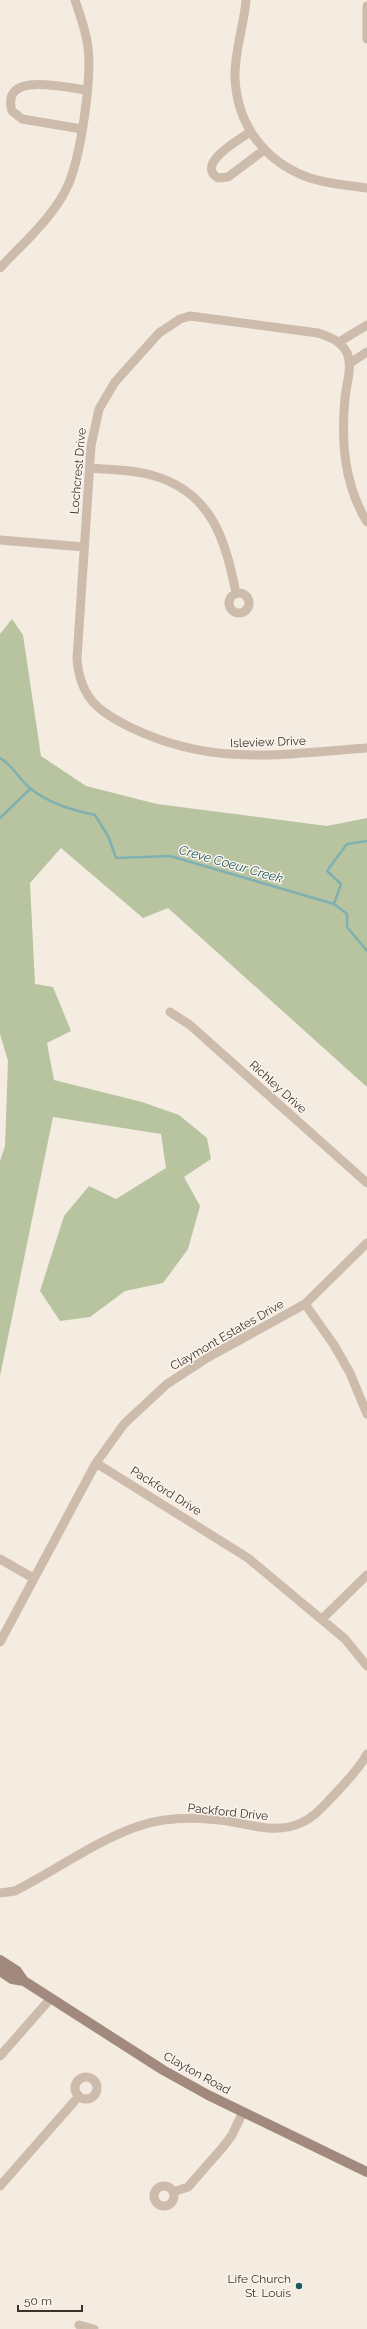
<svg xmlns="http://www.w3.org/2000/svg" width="367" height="2329" font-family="Raleway,sans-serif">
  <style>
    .green { fill: #b8c4a0 }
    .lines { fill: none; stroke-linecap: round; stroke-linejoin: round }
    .stream { stroke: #7fb0b2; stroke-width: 2.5 }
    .minor { stroke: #cdbbac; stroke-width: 9 }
    .secondary { stroke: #a18a7d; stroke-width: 10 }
    .poi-dot { fill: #1f5a5e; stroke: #fbf5ee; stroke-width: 1.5 }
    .labels { text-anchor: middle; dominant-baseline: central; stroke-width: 3; stroke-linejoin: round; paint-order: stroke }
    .street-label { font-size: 12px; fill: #3b302b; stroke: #fbf5ee }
    .poi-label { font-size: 12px; fill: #3b302b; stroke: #fbf5ee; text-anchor: end }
    .water-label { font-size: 13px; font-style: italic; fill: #1f5a5e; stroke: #fbf5ee }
  </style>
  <rect width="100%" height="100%" fill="#f4ebe1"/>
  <!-- green -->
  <path class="green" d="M12,619L23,635L41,756L86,786L157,804L327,826L367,818V1087L168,908L143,918L61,848L30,883L35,984L53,987L71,1031L47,1043L54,1080L142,1102L179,1115L207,1138L211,1159L184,1177L200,1206L188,1249L163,1283L125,1291L90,1317L60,1321L40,1291L64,1216L89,1186L116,1199L166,1168L161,1134L53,1117L0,1376V1161L5,1146L8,1061L0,1034V634Z"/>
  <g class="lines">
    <!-- stream -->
    <path class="stream" d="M0,758C14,766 19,780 31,789C50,804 72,810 95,815L108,836L116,858L170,856L334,904L341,884L327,871L347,844L367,841
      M0,818L30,789
      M334,904L347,914V927L367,951"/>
    <!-- minor -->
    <path class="minor" d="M246,0C244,26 234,52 235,78C237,124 264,161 307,177C326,184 347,185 367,188
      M367,6V39
      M82,129L22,119L12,111C0,70 67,88 87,90
      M250,132C239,140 195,164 218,178L228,177L264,150
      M0,268C24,242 55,216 69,183C81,153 92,79 88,47C86,31 80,15 75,0
      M339,342L367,325
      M350,363L367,352
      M90,468C110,470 131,469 151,475C211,491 225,538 236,593
      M367,522C344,484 341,442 345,398C346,385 353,366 347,353C341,341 330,337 318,333L190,316L180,319L159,333L115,382L99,409L91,446L77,659C80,699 100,713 134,729C215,767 282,754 367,748
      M0,540L84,547
      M229 603a10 10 0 1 1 20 0a10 10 0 1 1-20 0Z
      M170,1012L190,1025L367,1183
      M305,1304L334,1345L350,1373L367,1414
      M96,1463L248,1558L345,1639L367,1666
      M0,1559L33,1578
      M322,1619L367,1575
      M0,1642L96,1463L124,1424L167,1384L207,1358L305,1304L367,1243
      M0,1893L15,1891C55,1871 97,1840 139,1826C165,1817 193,1817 220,1820C246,1823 274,1835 301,1823C315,1817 324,1805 335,1794C346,1782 359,1769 367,1754
      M0,2056L51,1998
      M75 2088a11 11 0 1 1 22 0a11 11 0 1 1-22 0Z
      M154 2196a10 10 0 1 1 20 0a10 10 0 1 1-20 0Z
      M0,2186L79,2096
      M173,2192L188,2187L223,2147L232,2135L243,2112
      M79,2325L94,2329"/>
    <!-- secondary -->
    <path class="secondary" d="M0,1960L17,1971L24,1981
      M0,1971L12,1979L24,1981L163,2070L208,2095L367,2172"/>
  </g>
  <!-- markers -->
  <circle class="poi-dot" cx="299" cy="2286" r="4"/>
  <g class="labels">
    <!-- street labels -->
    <g class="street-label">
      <text transform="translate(78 471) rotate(-85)">Lochcrest Drive</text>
      <text transform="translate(268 742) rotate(-2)">Isleview Drive</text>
      <text transform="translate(278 1087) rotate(42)">Richley Drive</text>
      <text transform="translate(227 1335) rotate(-30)">Claymont Estates Drive</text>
      <text transform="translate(166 1491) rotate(32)">Packford Drive</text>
      <text transform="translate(228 1812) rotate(6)">Packford Drive</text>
      <text transform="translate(197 2073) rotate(29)">Clayton Road</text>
    </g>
    <!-- poi labels -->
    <g class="poi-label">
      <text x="291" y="2279">Life Church<tspan x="291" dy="14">St. Louis</tspan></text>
    </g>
    <!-- water labels -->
    <g class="water-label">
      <text transform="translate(231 864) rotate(16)">Creve Coeur Creek</text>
    </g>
  </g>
  <!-- scale -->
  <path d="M18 2305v6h64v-6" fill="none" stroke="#3b302b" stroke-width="2"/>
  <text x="24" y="2305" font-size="12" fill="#3b302b" stroke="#fbf5ee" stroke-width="3" paint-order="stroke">50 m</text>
</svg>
